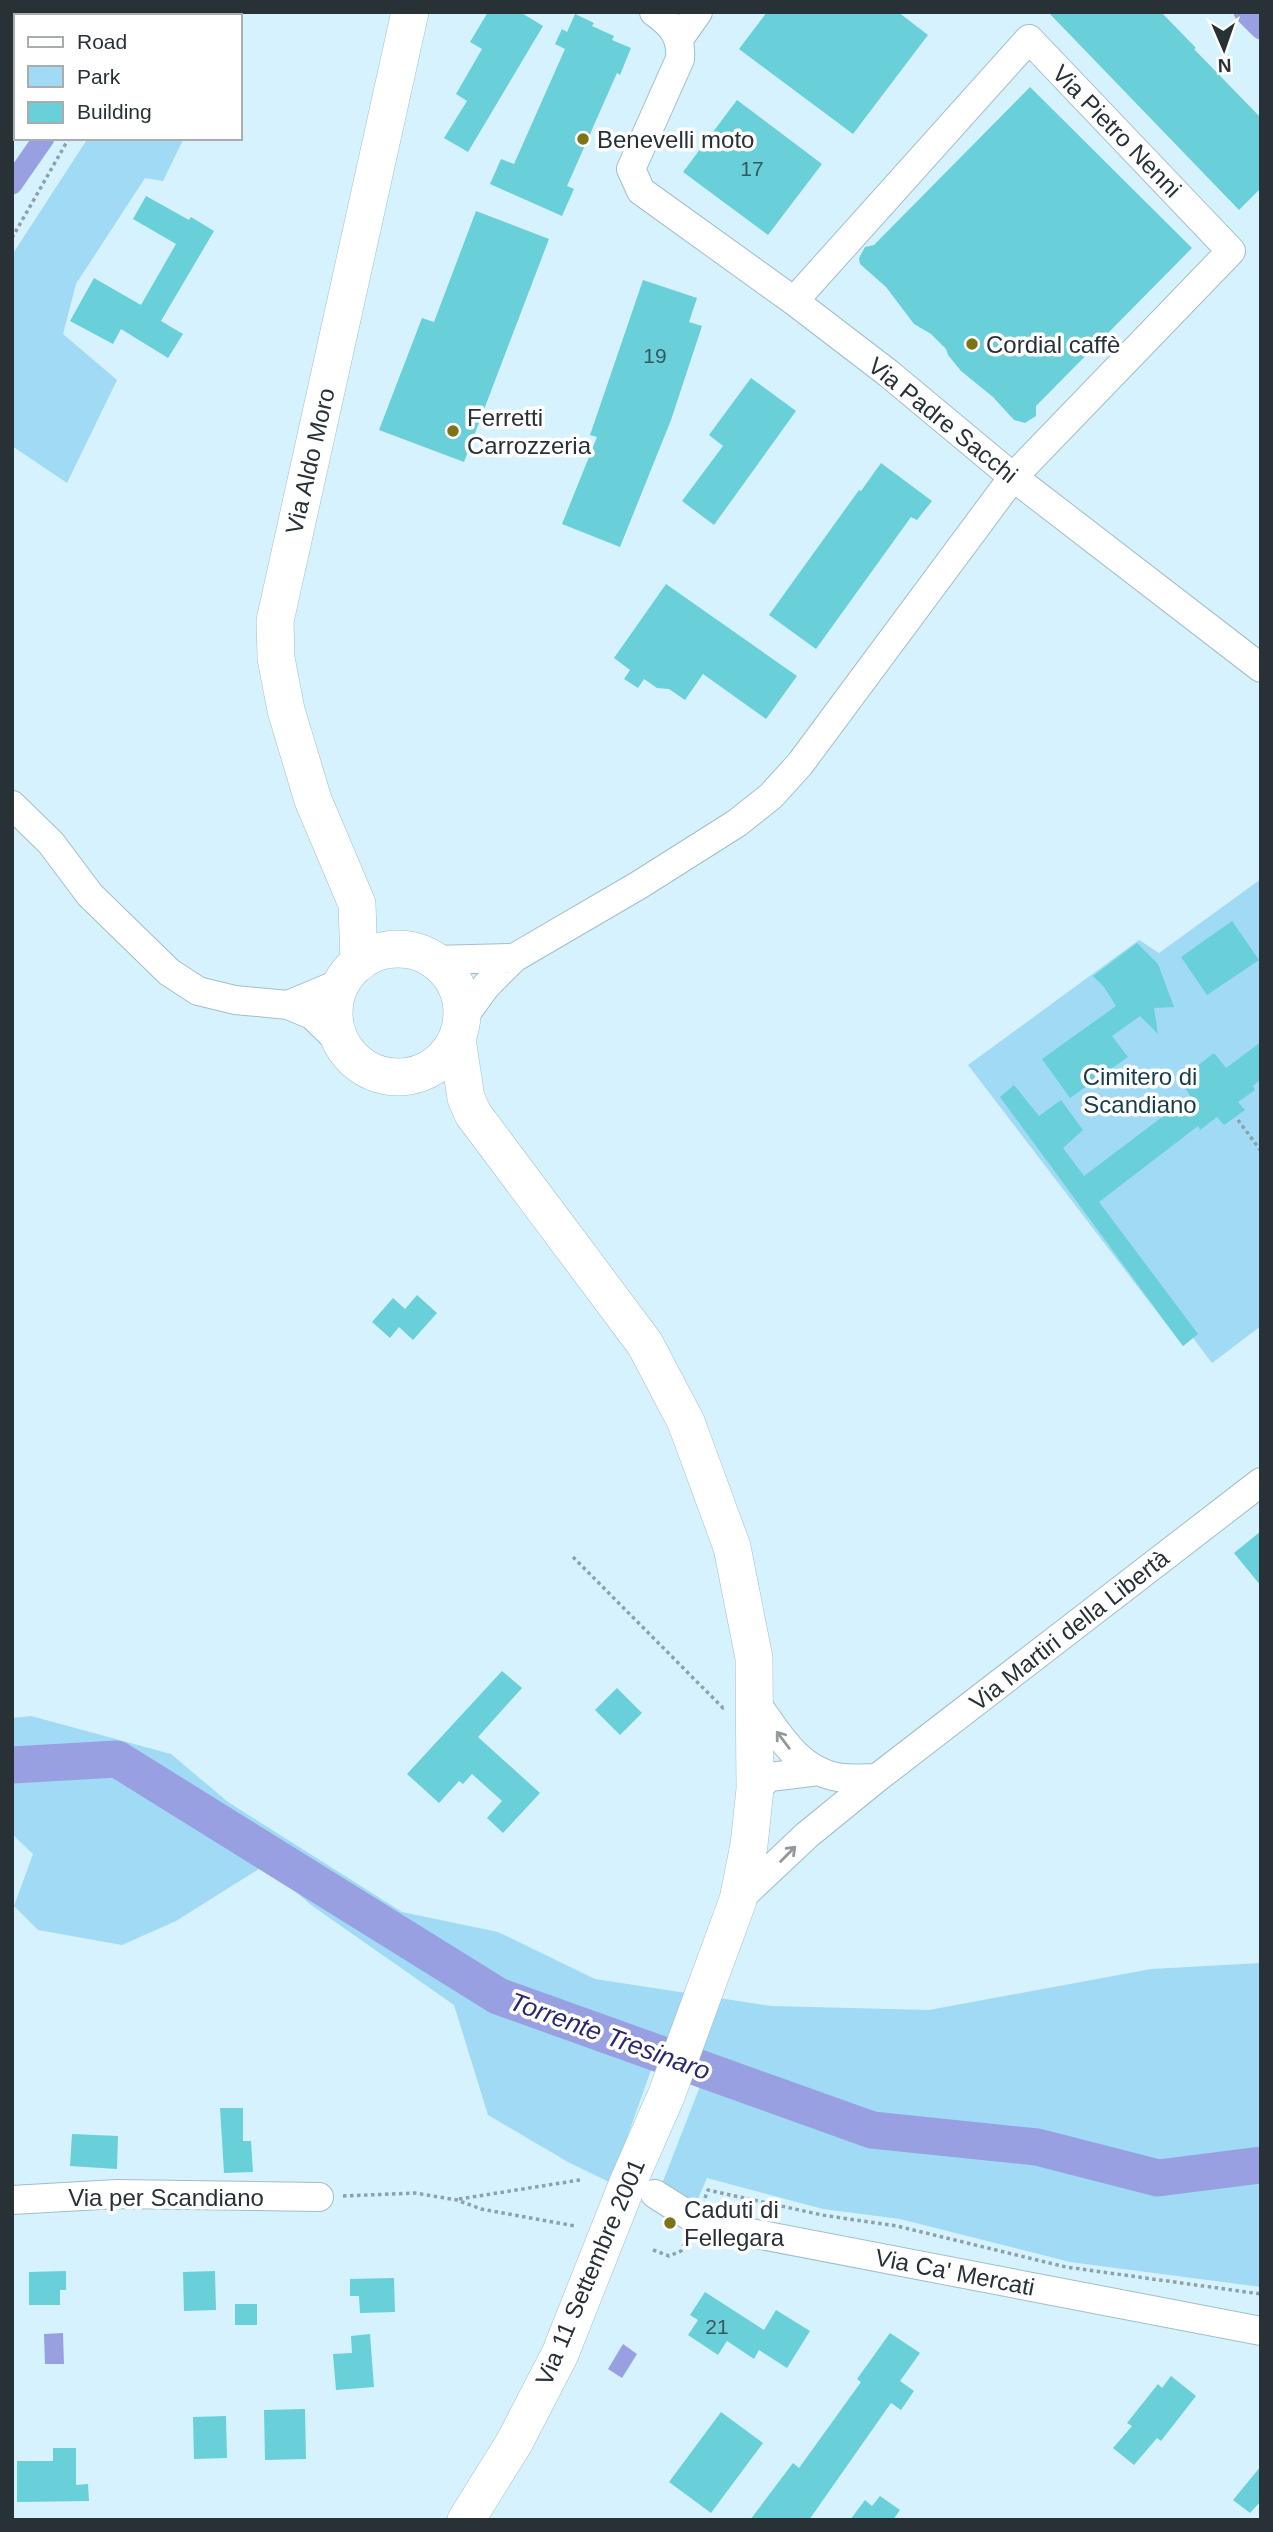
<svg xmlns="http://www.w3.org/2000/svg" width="1273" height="2532" font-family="Arial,sans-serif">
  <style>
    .green { fill: #a0daf5 }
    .water { fill: #98a0e1 }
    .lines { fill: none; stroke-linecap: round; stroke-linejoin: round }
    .canal { stroke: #98a0e1; stroke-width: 21 }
    .river { stroke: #98a0e1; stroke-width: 37 }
    .building { fill: #69cfd9 }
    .minor-casing { stroke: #a2bdca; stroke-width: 30 }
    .major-casing { stroke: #a2bdca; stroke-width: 38 }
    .path { stroke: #8ca1aa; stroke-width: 3.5; stroke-dasharray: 3.5 3.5; stroke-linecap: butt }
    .minor { stroke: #fff; stroke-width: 28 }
    .major { stroke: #fff; stroke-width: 37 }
    .oneway { stroke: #93989a }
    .poi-dot { fill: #7d7417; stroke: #fff; stroke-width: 2.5 }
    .labels { text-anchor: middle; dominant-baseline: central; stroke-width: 7; stroke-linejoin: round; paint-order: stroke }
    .number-label { font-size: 21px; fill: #38585f }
    .street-label { font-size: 24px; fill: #273136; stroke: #fff }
    .poi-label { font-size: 24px; fill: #273136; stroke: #fff; text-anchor: start }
    .park-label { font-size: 24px; fill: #173c4c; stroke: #fff }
    .water-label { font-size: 26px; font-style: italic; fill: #2b2773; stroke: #fff }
  </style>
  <rect width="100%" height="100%" fill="#d6f2ff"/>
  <!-- green -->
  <path class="green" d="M88,138H184L163,181L145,178L76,284L63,334L117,380L67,483L12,446V255Z
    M1261,879V1326L1212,1363L1193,1338L1183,1346L968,1065L1139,940L1159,953Z
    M31,1716L171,1754L228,1802L402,1912L498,1932L595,1979L771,2006L929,2010L1151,1969L1261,1963V2287L1070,2262L900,2219L823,2209L707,2178L694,2208L660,2189L706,2071L657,2053L611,2183L568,2162L488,2115L454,2005L311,1905L265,1865L176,1921L122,1945L38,1930L14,1906L33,1854L12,1834V1718Z"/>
  <!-- water -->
  <path class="water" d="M63,2333L64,2364H45L44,2334Z
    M623,2344L637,2354L622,2378L608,2369Z"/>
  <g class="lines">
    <!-- canal -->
    <path class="canal" d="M1244,12L1261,29
      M221,16L224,12
      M12,184L44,138"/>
    <!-- river -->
    <path class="river" d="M12,1765L117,1759L498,1996L872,2130L1037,2147L1158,2178L1261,2165"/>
  </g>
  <!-- building -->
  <path class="building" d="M488,12H520L543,26L468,152L444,138L467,101L456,94L482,49L470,42Z
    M767,12H898L928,35L853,134L739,49Z
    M1048,12H1161L1196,48L1194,49L1261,118V188L1239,210Z
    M575,14L594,23L592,26L614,36L612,40L631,48L620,75L617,73L567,186L574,189L562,216L490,184L501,159L514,164L565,49L555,44L562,29L567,32Z
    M1030,87L1192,248L1036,406V416L1025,423L1014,420L993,397L961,371L948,355L946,349L931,334L914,324L886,287L860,264L859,258L865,247L874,245Z
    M737,100L822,164L768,235L683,172Z
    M146,196L189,220L191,217L214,231L161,321L183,334L168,358L121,329L113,344L70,321L94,278L141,305L176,244L133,219Z
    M476,211L549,239L464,462L379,430L422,318L434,322Z
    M643,280L697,298L689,322L702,326L671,420L620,547L562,524L597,437L590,435Z
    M751,378L796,411L714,525L682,501L723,446L709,435Z
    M881,463L932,501L917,520L911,517L816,649L769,615L859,490L861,491Z
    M666,584L797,676L766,719L703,674L685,700L669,689L657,688L644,679L638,688L624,679L630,670L614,658Z
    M1232,921L1259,960L1207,995L1181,957Z
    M1137,943L1158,964L1174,1007L1154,1008L1158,1034L1140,1016L1112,1036L1128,1057L1070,1098L1042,1059L1116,1006L1104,987L1093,976Z
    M1261,1042V1079L1253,1086L1255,1090L1238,1102L1245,1110L1224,1125L1217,1117L1200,1130L1198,1126L1099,1202L1198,1334L1183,1346L1000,1097L1014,1085L1039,1116L1061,1100L1083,1130L1063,1148L1084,1176L1190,1096L1180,1079L1214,1053L1226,1068Z
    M417,1295L437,1313L413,1340L399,1327L390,1338L372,1322L393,1298L405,1309Z
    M1261,1531V1586L1234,1553Z
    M502,1671L522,1688L478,1737L540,1793L503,1833L487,1818L502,1801L472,1774L463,1784L459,1781L439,1803L407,1774Z
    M617,1688L642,1713L620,1735L595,1710Z
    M220,2108H243V2141H251L253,2172L224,2173Z
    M72,2134L118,2136L117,2169L70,2166Z
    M66,2271V2290H60V2305H29V2272Z
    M215,2271L216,2310L184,2311L183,2272Z
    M394,2278L395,2312L360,2313L359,2296H350V2279Z
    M705,2292L764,2330L776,2310L810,2331L787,2368L759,2350L754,2359L727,2341L718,2355L688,2335L698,2320L690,2315Z
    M235,2304H257V2325H235Z
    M890,2333L920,2353L900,2381L914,2391L901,2410L891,2403L809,2520H750L793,2463L799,2468L861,2382L857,2379Z
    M370,2334L374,2387L336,2390L333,2354L352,2353L351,2336Z
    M1171,2376L1196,2396L1161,2441L1157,2438L1134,2465L1113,2448L1132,2426L1127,2423L1158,2384L1162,2388Z
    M305,2409L306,2459L265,2460L264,2410Z
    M721,2412L763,2443L711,2513L669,2482Z
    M226,2416L227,2458L194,2459L193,2417Z
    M53,2448H76V2485L88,2484L89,2501L17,2502V2461H53Z
    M1261,2466V2501L1250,2513L1233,2500Z
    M880,2496L900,2510L893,2520H850L865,2500L872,2506Z"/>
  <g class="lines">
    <!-- minor casing -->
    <g class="minor-casing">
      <path id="minor" d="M654,12C672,25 682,36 680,59L631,169L641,191L794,301L888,373L1013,477L1261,668
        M679,39L698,12
        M12,805L51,843L90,895L169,972L198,991L235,1000L288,1005L312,1015L342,1044
        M433,960L514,958
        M288,1005L343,982
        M462,1019L486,986L514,958L639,885L737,823L771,796L800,764L1013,477L1231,251L1029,39L794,301
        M755,1701C778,1734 800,1774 844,1778C855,1779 866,1778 877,1778
        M755,1789L770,1777L819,1771
        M738,1900L807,1835L877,1778L1261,1482
        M655,2194L696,2220L725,2228L1261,2331
        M12,2200L117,2194L319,2197"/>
    </g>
    <!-- major casing -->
    <g class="major-casing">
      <path id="major" d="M334 1013a64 64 0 1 1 128 0a64 64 0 1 1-128 0Z
        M359,963L357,904L313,800L286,710L276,658L275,621L410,12
        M457,1039L466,1098L473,1114L645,1344L686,1422L732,1547L754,1658L755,1789L749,1845L738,1900L666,2096L627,2185L560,2354L514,2443L466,2520"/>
    </g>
    <!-- path -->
    <path class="path" d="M201,16L203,12
      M12,238L69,138
      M1238,1120L1261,1151
      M573,1557L723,1708L725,1707
      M343,2196L415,2193L457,2200L481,2209L575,2226
      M705,2198L708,2190L822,2215L897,2226L1066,2267L1261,2294
      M459,2199L580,2180
      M653,2250L669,2256L681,2251L686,2240"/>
    <!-- minor -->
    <use href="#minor" class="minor"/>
    <!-- major -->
    <use href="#major" class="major"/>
  </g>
  <!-- one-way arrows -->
  <defs><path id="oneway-shaft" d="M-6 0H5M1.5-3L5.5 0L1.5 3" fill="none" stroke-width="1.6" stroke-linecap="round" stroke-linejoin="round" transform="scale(1.75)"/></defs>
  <g class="oneway">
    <use href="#oneway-shaft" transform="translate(783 1740) rotate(-127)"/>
    <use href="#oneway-shaft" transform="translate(788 1854) rotate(-45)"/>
  </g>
  <!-- markers -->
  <g class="poi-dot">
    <circle cx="583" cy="139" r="7"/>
    <circle cx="972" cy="344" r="7"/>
    <circle cx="453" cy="431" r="7"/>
    <circle cx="670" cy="2223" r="7"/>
  </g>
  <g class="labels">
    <!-- number labels -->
    <g class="number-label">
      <text x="752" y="168">17</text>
      <text x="655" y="355">19</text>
      <text x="717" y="2326">21</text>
    </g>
    <!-- street labels -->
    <g class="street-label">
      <text transform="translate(1117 131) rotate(46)">Via Pietro Nenni</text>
      <text transform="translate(943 420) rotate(39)">Via Padre Sacchi</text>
      <text transform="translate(310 461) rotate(-77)">Via Aldo Moro</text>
      <text transform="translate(1069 1630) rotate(-38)">Via Martiri della Libertà</text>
      <text x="166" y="2197">Via per Scandiano</text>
      <text transform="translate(590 2272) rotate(-67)">Via 11 Settembre 2001</text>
      <text transform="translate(955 2272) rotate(11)">Via Ca' Mercati</text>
    </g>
    <!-- poi labels -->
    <g class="poi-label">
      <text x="597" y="139">Benevelli moto</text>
      <text x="986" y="344">Cordial caffè</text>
      <text x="467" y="417">Ferretti<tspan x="467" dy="28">Carrozzeria</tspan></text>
      <text x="684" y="2209">Caduti di<tspan x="684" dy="28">Fellegara</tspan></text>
    </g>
    <!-- park labels -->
    <g class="park-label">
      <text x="1140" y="1076">Cimitero di<tspan x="1140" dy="28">Scandiano</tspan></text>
    </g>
    <!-- water labels -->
    <g class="water-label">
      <text transform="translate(610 2036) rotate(20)">Torrente Tresinaro</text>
    </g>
  </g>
  <!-- border -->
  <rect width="1273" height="2532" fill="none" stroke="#273136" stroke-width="28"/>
  <!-- legend -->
  <rect x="14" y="14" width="228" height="126" fill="#ffffff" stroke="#a9adaf" stroke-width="2"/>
  <rect x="28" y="37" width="35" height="10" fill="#ffffff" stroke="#a9adaf" stroke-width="2"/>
  <text x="77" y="49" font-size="21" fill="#273136">Road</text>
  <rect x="28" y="66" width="35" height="21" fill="#a0daf5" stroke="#a9adaf" stroke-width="2"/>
  <text x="77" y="84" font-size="21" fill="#273136">Park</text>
  <rect x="28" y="102" width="35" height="21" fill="#69cfd9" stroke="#a9adaf" stroke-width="2"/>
  <text x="77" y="119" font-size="21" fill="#273136">Building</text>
  <!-- north arrow -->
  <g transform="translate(1224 49) rotate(178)" stroke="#ffffff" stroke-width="5" paint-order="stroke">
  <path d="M0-5L12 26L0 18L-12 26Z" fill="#273136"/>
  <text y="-10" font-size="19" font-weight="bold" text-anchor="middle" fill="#273136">N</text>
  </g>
</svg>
